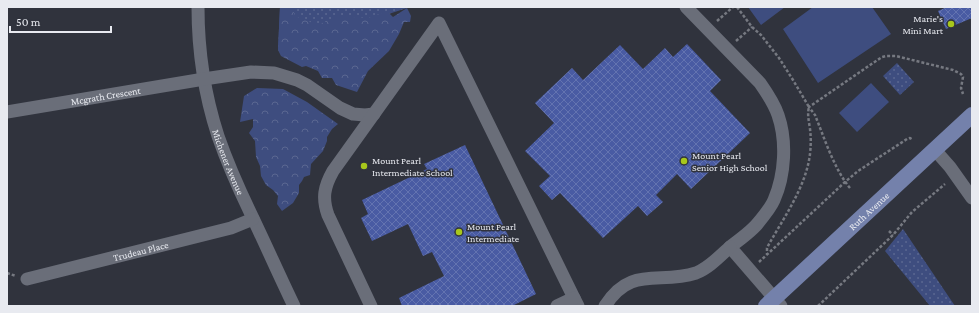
<svg xmlns="http://www.w3.org/2000/svg" width="979" height="313" font-family="'Crimson Pro',serif">
  <style>
    .grass { fill: url(#grass-dots) }
    .forest { fill: url(#forest-crowns) }
    .garden { fill: #3e4d7f }
    .building { fill: url(#building-cross-hatch) }
    .lines { fill: none; stroke-linecap: round; stroke-linejoin: round }
    .path { stroke: #767981; stroke-width: 2.5; stroke-dasharray: 3 2; stroke-linecap: butt }
    .minor { stroke: #6a6e79; stroke-width: 13 }
    .major { stroke: #7481ab; stroke-width: 16 }
    .poi-dot { fill: #a8c71c; stroke: #30333d; stroke-width: 1.5 }
    .labels { text-anchor: middle; dominant-baseline: central; stroke-width: 3; stroke-linejoin: round; paint-order: stroke }
    .poi-label { font-size: 10px; fill: #e8eaf0; stroke: #30333d; text-anchor: start }
    .street-label { font-size: 10px; fill: #e8eaf0; stroke: #30333d }
  </style>
  <defs>
    <pattern id="grass-dots" width="8" height="8" patternUnits="userSpaceOnUse"><rect width="8" height="8" fill="#3e4d7f"/><path d="M2 2h.1M6 6h.1" fill="none" stroke="#5a6791" stroke-width="1.8" stroke-linecap="round"/></pattern>
    <pattern id="forest-crowns" width="20" height="18" patternUnits="userSpaceOnUse"><rect width="20" height="18" fill="#3e4d7f"/><path d="M2 6a3 3 0 1 1 6 0M12 15a3 3 0 1 1 6 0" fill="none" stroke="#5a6791"/></pattern>
    <pattern id="building-cross-hatch" width="8" height="8" patternUnits="userSpaceOnUse"><rect width="8" height="8" fill="#495ba3"/><path d="M0 0l8 8M0 8l8-8" fill="none" stroke="#6373b0"/></pattern>
  </defs>
  <rect width="100%" height="100%" fill="#30333d"/>
  <!-- grass -->
  <path class="grass" d="M280,7H422L407,8L278,50Z
    M897,63L914,82L900,95L883,76Z
    M903,229L955,306H930L885,251Z"/>
  <!-- forest -->
  <path class="forest" d="M280,7H292L295,16L318,25L338,16L368,18L387,11L393,17L407,8L411,16L410,22H404L399,34L389,51L368,71L357,92L336,85L332,78H322L318,71L306,66L302,67L281,56L278,50Z
    M257,88L283,89L307,102L338,124L332,129L327,137V141L323,151L311,164L310,175L304,177L302,181L299,185V193L293,203L282,211L277,204L278,196L273,190L266,185L261,176L260,166L256,157L255,141L249,133L253,127V119L240,122L244,96Z"/>
  <!-- garden -->
  <path class="garden" d="M748,7H785L761,25Z
    M813,7H872L891,34L818,83L783,29Z
    M871,83L889,102L857,132L839,113Z"/>
  <!-- building -->
  <path class="building" d="M947,7H972V18L946,29L938,11Z
    M687,44L721,80L710,91L750,133L691,189L677,174L656,195L663,202L647,216L638,206L603,238L560,193L552,200L539,186L550,176L525,151L554,123L535,103L572,68L583,80L620,45L643,69L665,48L673,57Z
    M465,145L536,294L512,306H402L399,298L444,276L432,252L423,256L408,224L372,241L361,218L368,214L362,200L427,169L424,164Z"/>
  <g class="lines">
    <!-- path -->
    <path class="path" d="M737,7L752,27L761,35L779,58L793,80L809,107C807,115 809,121 810,129C811,137 811,145 810,154C806,186 785,216 769,244L767,248V254
      M717,21L733,7
      M736,41L752,27
      M850,188C834,169 824,137 815,115L809,107L873,63L882,57L886,56H896L953,70L961,74L963,77L961,88L963,94
      M889,231L893,235
      M759,262L845,182L858,171L907,139L910,138L913,140
      M7,273L16,276
      M818,306L893,235L912,212L945,184"/>
    <!-- minor -->
    <g class="minor">
      <path id="s1" d="M198,7C198,50 205,96 218,136C227,162 238,187 250,212C265,243 279,275 294,306"/>
      <path d="M686,7L760,83C767,93 774,103 778,115C787,141 785,175 774,200C771,207 763,217 758,223C752,231 739,240 730,247L781,306"/>
      <path id="s2" d="M7,112L204,79L251,72L274,73L297,80L307,85L340,108L353,114L365,115L374,114"/>
      <path d="M935,150L950,167L972,198"/>
      <path id="s3" d="M27,279L231,228L253,219"/>
      <path d="M371,306L328,215C322,198 324,187 333,171L439,23L574,298L578,306"/>
      <path d="M557,306L574,298"/>
      <path d="M605,306C631,265 659,285 696,273C709,268 720,256 730,247"/>
    </g>
    <!-- major -->
    <path class="major" id="s4" d="M766,306L972,115"/>
  </g>
  <!-- markers -->
  <g class="poi-dot">
    <circle cx="951" cy="24" r="4"/>
    <circle cx="684" cy="161" r="4"/>
    <circle cx="364" cy="166" r="4"/>
    <circle cx="459" cy="232" r="4"/>
  </g>
  <g class="labels">
    <!-- poi labels -->
    <g class="poi-label">
      <text x="943" y="18" text-anchor="end">Marie's<tspan x="943" dy="12">Mini Mart</tspan></text>
      <text x="692" y="155">Mount Pearl<tspan x="692" dy="12">Senior High School</tspan></text>
      <text x="372" y="160">Mount Pearl<tspan x="372" dy="12">Intermediate School</tspan></text>
      <text x="467" y="226">Mount Pearl<tspan x="467" dy="12">Intermediate</tspan></text>
    </g>
    <!-- street labels -->
    <g class="street-label">
      <text stroke="none"><textPath href="#s2" startOffset="100">Mcgrath Crescent</textPath></text>
      <text stroke="none"><textPath href="#s1" startOffset="159">Michener Avenue</textPath></text>
      <text stroke="none"><textPath href="#s4" startOffset="140">Ruth Avenue</textPath></text>
      <text stroke="none"><textPath href="#s3" startOffset="117">Trudeau Place</textPath></text>
    </g>
  </g>
  <!-- border -->
  <rect width="979" height="313" fill="none" stroke="#e8eaf0" stroke-width="16"/>
  <!-- scale -->
  <path d="M10 26v6h101v-6" fill="none" stroke="#e8eaf0" stroke-width="2"/>
  <text x="16" y="26" font-size="12" fill="#e8eaf0" stroke="#30333d" stroke-width="3" paint-order="stroke">50 m</text>
</svg>
